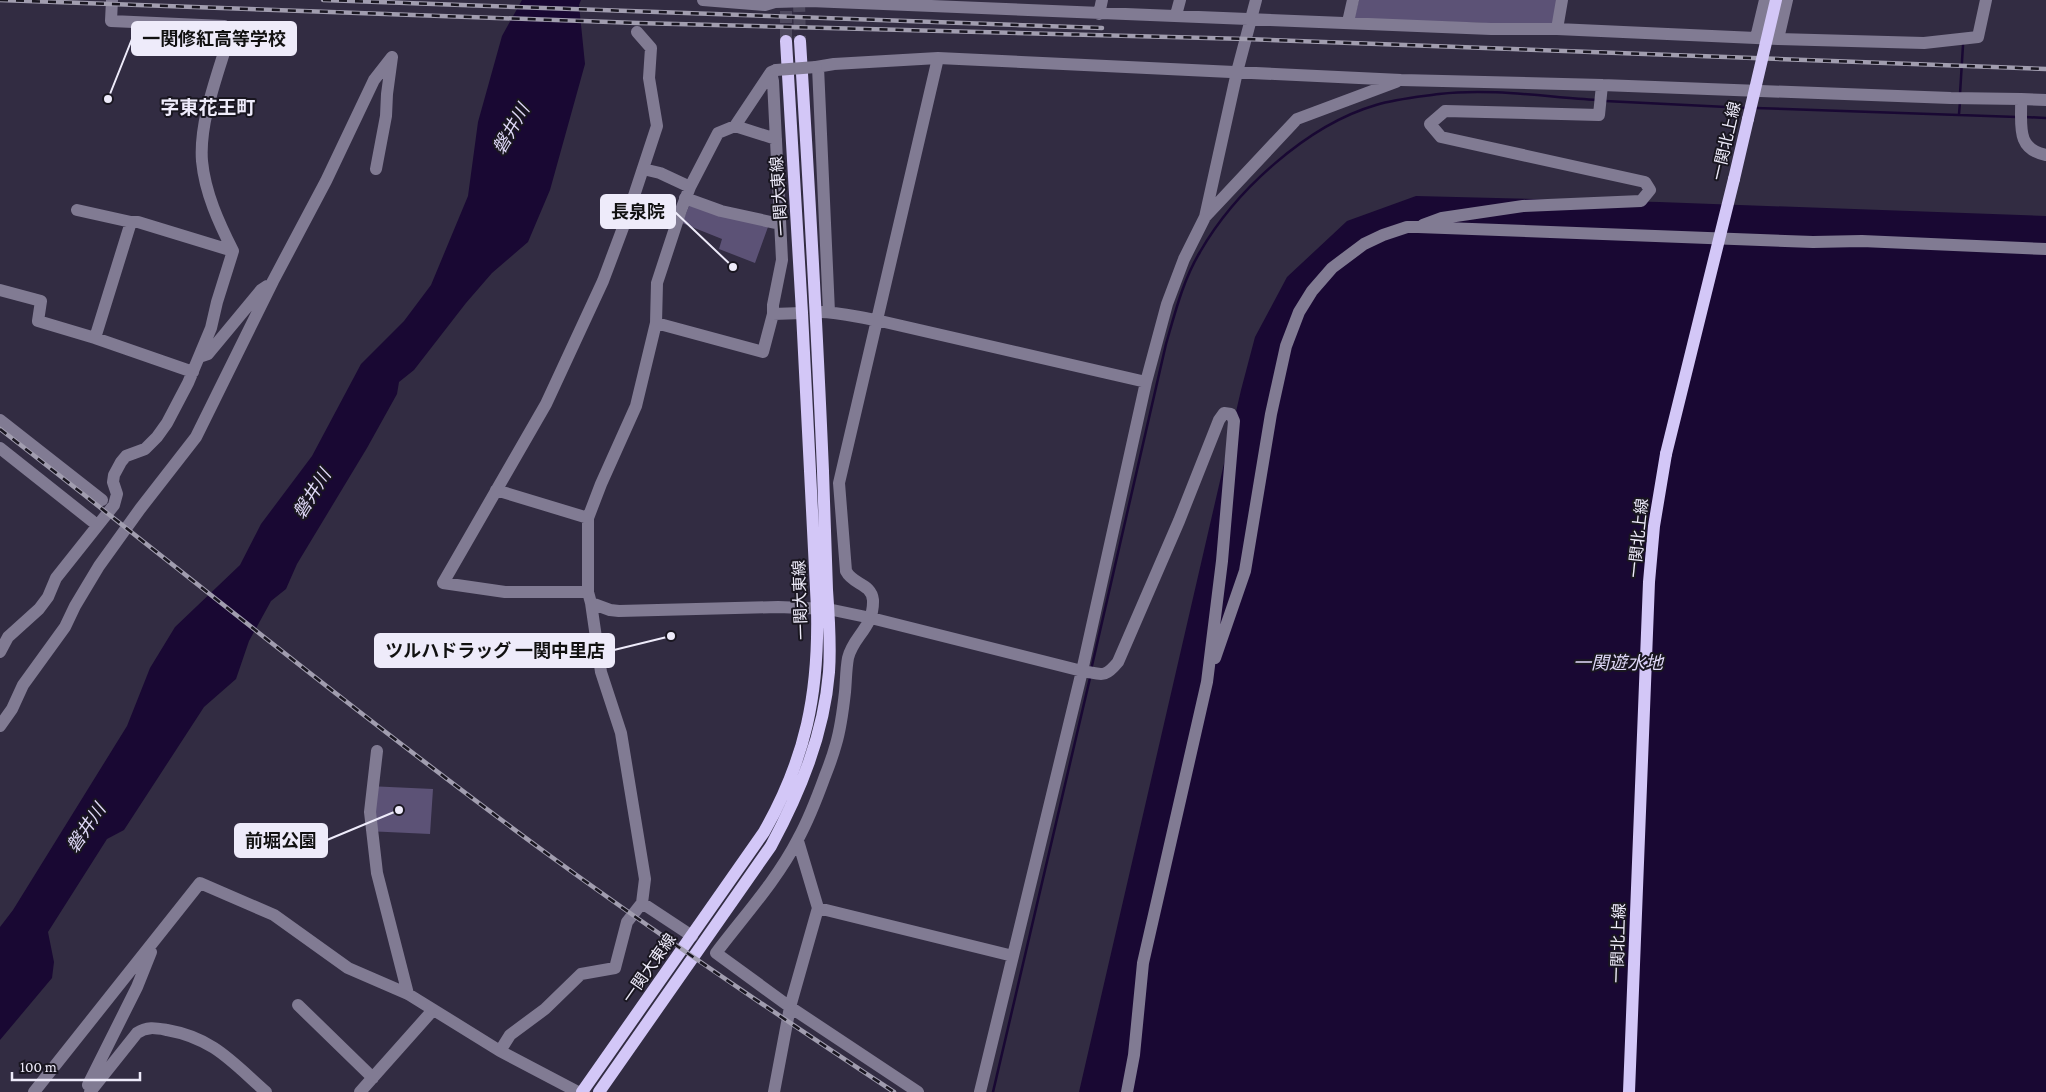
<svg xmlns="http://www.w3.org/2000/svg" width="2046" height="1092" font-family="'Crimson Pro','Noto Sans JP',serif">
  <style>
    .green { fill: #5c5276 }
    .water { fill: #190833 }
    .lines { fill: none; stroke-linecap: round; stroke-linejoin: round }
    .stream { stroke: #190833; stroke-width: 2.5 }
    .major-tunnel { stroke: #4e495e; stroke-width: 12; stroke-dasharray: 12 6; stroke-linecap: butt }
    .minor { stroke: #817b93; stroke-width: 12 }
    .major { stroke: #d3c7f7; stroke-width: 12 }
    .rail-casing { stroke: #a19daf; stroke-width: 4.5 }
    .rail { stroke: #191620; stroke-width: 2.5; stroke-dasharray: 8; stroke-linecap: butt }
    .minor-bridge { stroke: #817b93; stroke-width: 12 }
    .major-bridge { stroke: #d3c7f7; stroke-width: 12 }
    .labels { text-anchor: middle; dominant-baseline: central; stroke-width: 4; stroke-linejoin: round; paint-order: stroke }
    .street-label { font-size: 16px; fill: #eeebfa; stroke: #191620 }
    .water-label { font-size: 18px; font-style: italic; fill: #dfd8f7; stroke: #191620 }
    .quarter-label { font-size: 19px; font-weight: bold; fill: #eeebfa; stroke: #191620 }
    .leader { fill: none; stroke: #eeebfa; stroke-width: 2 }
    .callout-dot { fill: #eeebfa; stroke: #191620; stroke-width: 2 }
    .callout { fill: #eeebfa; stroke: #eeebfa; stroke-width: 2 }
    .callout-label { font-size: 18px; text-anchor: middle; font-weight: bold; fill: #111 }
  </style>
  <rect width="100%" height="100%" fill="#322c42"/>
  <!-- green -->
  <path class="green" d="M1359,0H1560L1553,25L1354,19Z
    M690,204L768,227L755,263L719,249L722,239L682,223Z
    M368,786L433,789L430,834L366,831Z"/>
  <!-- water -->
  <path class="water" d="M522,0H581L579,5L585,64L550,190L528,242L492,273L466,303L414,370L399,382L397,394L367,448L297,564L286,589L271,601L249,641L236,679L204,707L124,830L107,839L48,932L54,962L52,978L0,1040V927L13,910L127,726L150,668L175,627L240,565L261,524L312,456L361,364L404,321L431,285L468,196L478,122L502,36Z
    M1416,196L1659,202L2046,216V1092H1079L1241,390L1255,337L1287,277L1347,221Z"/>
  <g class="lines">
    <!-- stream -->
    <path class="stream" d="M1960,94L1963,45
      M1605,101L1747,108
      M1755,108L2017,117
      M1959,114L1960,102
      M2025,117L2046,118
      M1091,670L1166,344C1175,313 1183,280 1200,252C1235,191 1307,125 1376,105C1396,99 1418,97 1439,94C1492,88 1545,97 1597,100
      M993,1092L1090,678"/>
    <!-- major-tunnel -->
    <path class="major-tunnel" d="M799,0L800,41
      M786,41V0"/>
    <!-- minor -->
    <path class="minor" d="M703,0L765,5L775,2L810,1L1491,29H1557L1778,39L1924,43L1978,37L1986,0
      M1099,14L1102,0
      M1176,15L1180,0
      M1348,22L1353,0
      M1557,29L1562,0
      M1756,38L1765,0
      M1778,39L1787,0
      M816,67L834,64L938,58L1401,80L1602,85L1951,98L2021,99
      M818,67L829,312
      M2046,100L2021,99C2022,124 2015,149 2046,155
      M735,126L776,139
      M376,169L386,116L387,94L392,57
      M643,169L660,173L690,187
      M685,198L721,211L780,224
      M77,210L131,222
      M1205,217L1297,119L1396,82
      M1423,225L1442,218L1523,206L1641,201L1650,190L1645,182L1441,137L1430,124L1445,111L1599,115L1602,85
      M0,290L41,301L38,321L95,338L193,372
      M816,312C836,311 856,317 876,320L1146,382
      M773,314L802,313
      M656,323L763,352L773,314V305L782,260L773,81L771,72
      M95,338L131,222H138L233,251
      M199,357L208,354L261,290L267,286
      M0,420L102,500
      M0,448L92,521
      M496,490L588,518
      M588,592H505L443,583L546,404L603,281L627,217L657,126L649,78L651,48L637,32
      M591,603L610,610L619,611L778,607L828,609L871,618L1082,671C1102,674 1104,679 1118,662L1179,521L1219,420L1224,413L1231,414L1234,421L1222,561L1207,682L1143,963L1134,1055L1127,1092
      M0,652L8,637L39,609L48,597L56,578L114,505L117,494L113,482L114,475L121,462L126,456L145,449L157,437L167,423L188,383L211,328L217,302L233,251C219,223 205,193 202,161C199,123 217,76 228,40L224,26L111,21L112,0
      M1215,658L1245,571L1271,414L1286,346L1299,312L1312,291L1332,268L1364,244L1383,235L1407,227H1418L1813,242L1862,241L2046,249
      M0,726L12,709L23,685L65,627L75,606L99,566L140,509L196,437L273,281L326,181L374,80L392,57
      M377,751L370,812L377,873L408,994
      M642,903L692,936
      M818,908L1013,956
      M298,1005L373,1078
      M500,1051L510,1035L545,1009L581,974L615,968L627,922L642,903L645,879L621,733L601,672L591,603L588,592V518L601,484L636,406L656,323L657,283L681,210L690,187L718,133L735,126L771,72L776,70
      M88,1085L137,987L151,952
      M34,1092L200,883L274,915L348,968L408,994L500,1051L578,1092
      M90,1092L137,1033C147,1026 156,1028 167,1030C213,1038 232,1062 266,1092
      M360,1092L433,1010
      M774,1092L790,1007L818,908L798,841
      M918,1092L790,1007L716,953C744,916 777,880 798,839C809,819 817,798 825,776C829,766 833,755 836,744C841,727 843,710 845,692C846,681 846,669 848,658C853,636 874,628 873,600C871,583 853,585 846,571L839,483L938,58
      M980,1092L1082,671L1146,382L1167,304L1184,259L1205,217L1237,72L1256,0"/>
    <!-- major -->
    <path class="major" d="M1734,179L1748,119
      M582,1092L764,832C806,758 819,693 817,609L802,313L786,41
      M599,1092L771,846C800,792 824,734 829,672C831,645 829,617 827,590C826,551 824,511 823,471C817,328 809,185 800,41
      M1629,1092L1649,582L1654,526L1666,454"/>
    <!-- rail casing -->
    <g class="rail-casing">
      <path id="rail" d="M0,0L637,23L1246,39L2046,69
        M323,0L1102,28
        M0,429C184,572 364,720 553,858C664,939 779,1016 894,1092"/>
    </g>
    <!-- rail -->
    <use href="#rail" class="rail"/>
    <!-- minor-bridge -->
    <path class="minor-bridge" d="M776,70L816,67"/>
    <!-- major-bridge -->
    <path class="major-bridge" d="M1748,119L1776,0
      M1666,454L1734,179"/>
  </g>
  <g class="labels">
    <!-- street labels -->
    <g class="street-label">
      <text transform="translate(1726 141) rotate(-77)">一関北上線</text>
      <text transform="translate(779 196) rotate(-94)">一関大東線</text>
      <text transform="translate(1638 538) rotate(-84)">一関北上線</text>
      <text transform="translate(800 600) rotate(-92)">一関大東線</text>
      <text transform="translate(1618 943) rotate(-88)">一関北上線</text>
      <text transform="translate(649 968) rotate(-55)">一関大東線</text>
    </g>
    <!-- water labels -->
    <g class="water-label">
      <text transform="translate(511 129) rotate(-60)">磐井川</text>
      <text transform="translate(312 494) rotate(-58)">磐井川</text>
      <text x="1618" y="663">一関遊水地</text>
      <text transform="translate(86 828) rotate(-56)">磐井川</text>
    </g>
    <!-- quarter labels -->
    <g class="quarter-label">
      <text x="208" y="107">字東花王町</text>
    </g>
  </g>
  <!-- callouts -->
  <path class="leader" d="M108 99L132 39M733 267L675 212M671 636L614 650M399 810L327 840"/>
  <g class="callout-dot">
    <circle cx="108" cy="99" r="5"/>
    <circle cx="733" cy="267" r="5"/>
    <circle cx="671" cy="636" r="5"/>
    <circle cx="399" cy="810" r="5"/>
  </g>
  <g class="callout">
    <rect x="132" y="22" width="164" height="33" rx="5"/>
    <rect x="601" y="195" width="74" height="33" rx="5"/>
    <rect x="375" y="634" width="239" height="33" rx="5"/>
    <rect x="235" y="824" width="92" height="33" rx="5"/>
  </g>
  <g class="callout-label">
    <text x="214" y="45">一関修紅高等学校</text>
    <text x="638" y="218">長泉院</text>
    <text x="495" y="657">ツルハドラッグ 一関中里店</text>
    <text x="281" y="847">前堀公園</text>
  </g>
  <!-- scale -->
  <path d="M12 1072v8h128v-8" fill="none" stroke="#eeebfa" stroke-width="2.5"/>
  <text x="20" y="1072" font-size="15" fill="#eeebfa" stroke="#191620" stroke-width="4" paint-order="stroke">100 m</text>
</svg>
